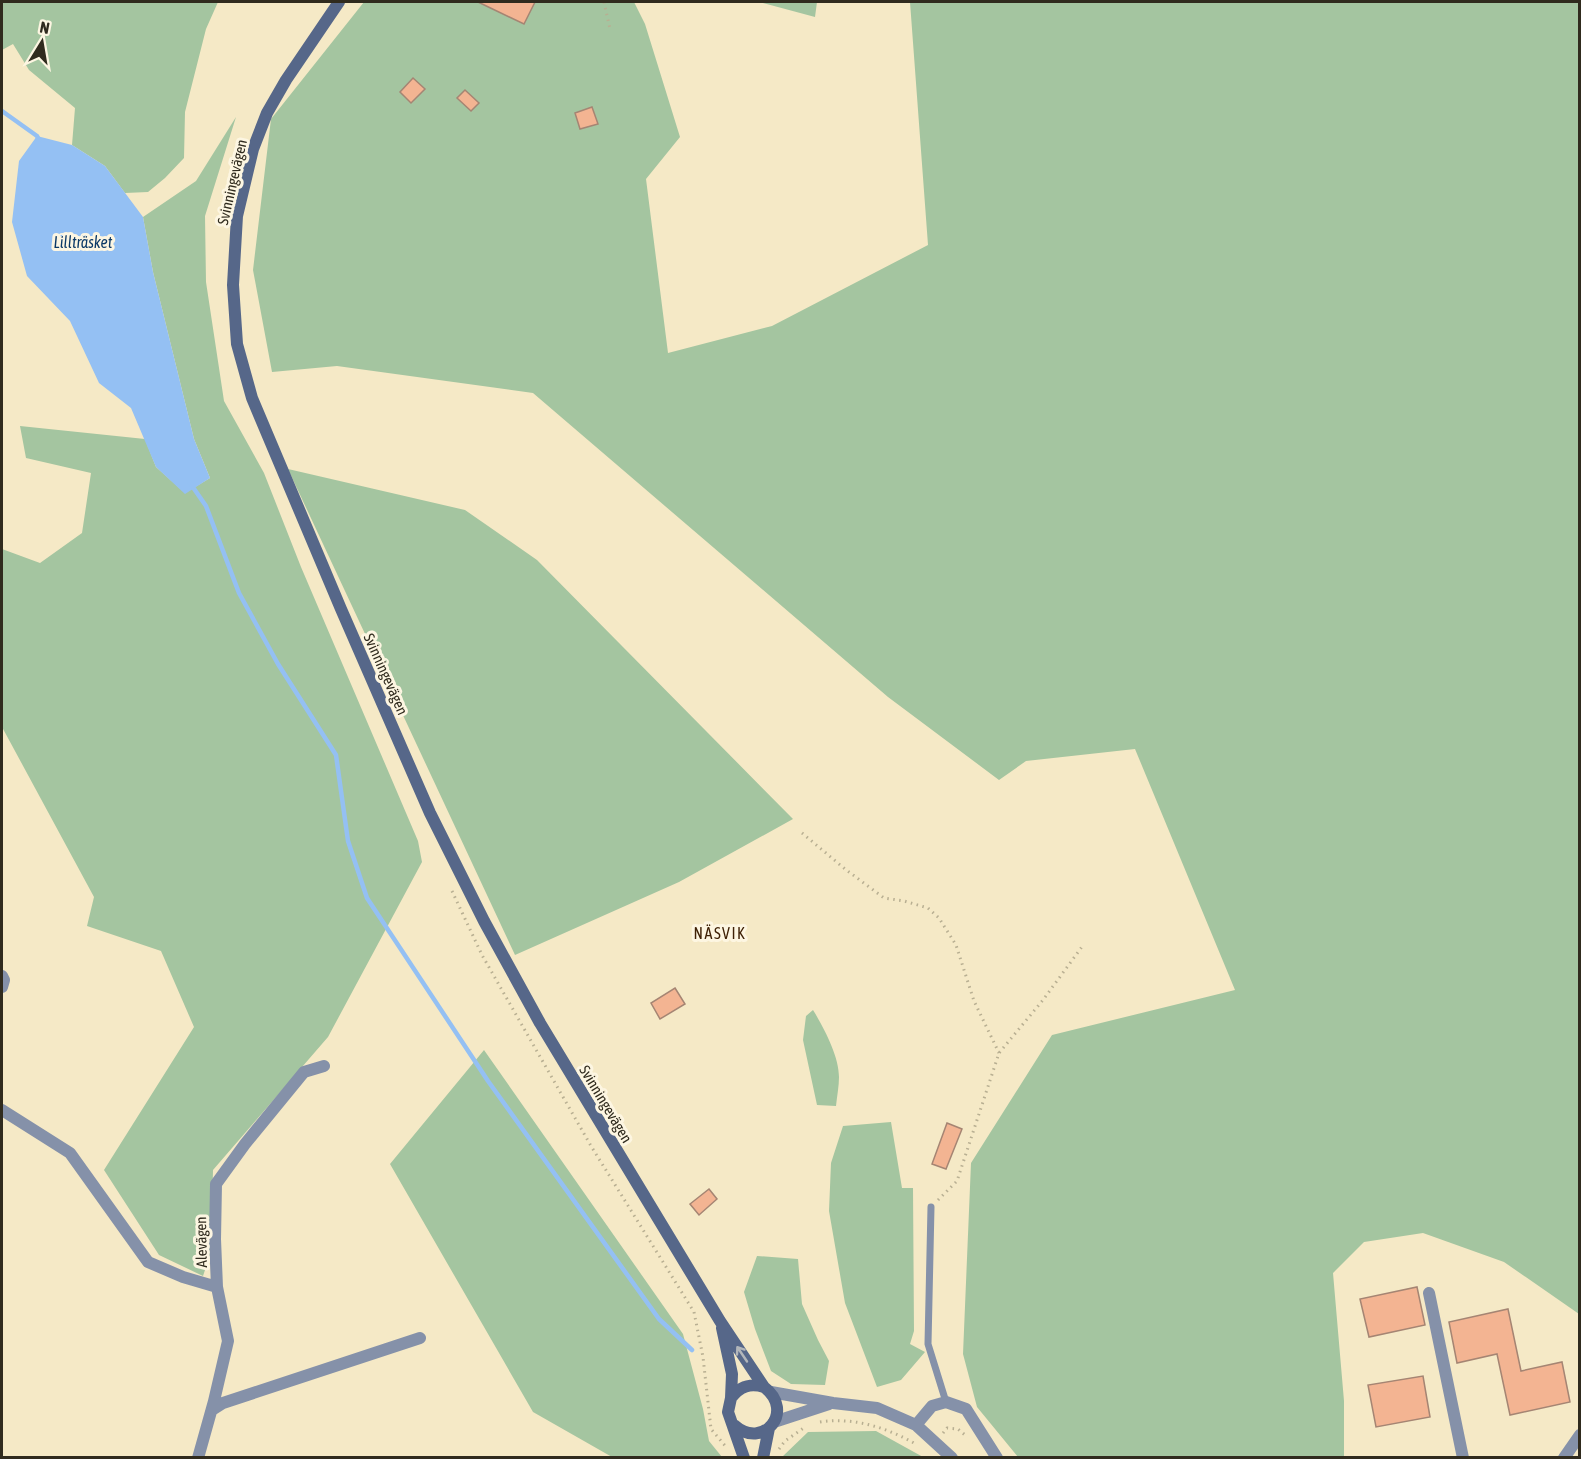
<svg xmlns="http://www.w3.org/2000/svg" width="1581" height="1459" font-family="'Asap Condensed',sans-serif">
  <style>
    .green { fill: #a4c5a0 }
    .water { fill: #94c0f3 }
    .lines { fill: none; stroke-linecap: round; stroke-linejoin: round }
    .stream { stroke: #94c0f3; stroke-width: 4.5 }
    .building { fill: #f3b492; stroke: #a58573; stroke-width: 1.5 }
    .path { stroke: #b8af92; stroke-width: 3; stroke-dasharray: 1.5 4.5; stroke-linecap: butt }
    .service { stroke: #8591a9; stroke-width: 7 }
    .minor { stroke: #8591a9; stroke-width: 12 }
    .secondary { stroke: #566789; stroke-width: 12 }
    .oneway { stroke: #b2b6ba }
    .labels { text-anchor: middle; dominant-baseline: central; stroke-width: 6; stroke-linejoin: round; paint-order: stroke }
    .street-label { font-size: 15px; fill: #302b1e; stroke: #fdf6e2 }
    .water-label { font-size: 16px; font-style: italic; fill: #0b3967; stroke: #fdf6e2 }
    .neighbourhood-label { font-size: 16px; letter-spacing: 1.5px; fill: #3f2106; stroke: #fdf6e2 }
  </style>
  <rect width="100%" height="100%" fill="#f5e9c6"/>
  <!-- green -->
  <path class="green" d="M2,2H218L206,29L185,112L184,158L165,178L148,192L125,193L105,166L72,145L75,108L29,70L13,44L2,50Z
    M364,2H634L645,24L680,137L646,179L668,353L772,326L928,245L910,2H1579V1314L1504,1262L1423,1233L1364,1242L1333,1273L1344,1401V1457H1018L977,1407L963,1354L971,1163L1052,1035L1235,990L1135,749L1026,761L999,780L888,697L533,393L337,366L272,372L253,270L271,119Z
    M759,2H817L815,17Z
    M236,117L205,216L206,282L224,401L264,473L301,567L418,841L422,862L328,1037L213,1170L211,1252L203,1276L159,1255L104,1170L194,1027L161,951L87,926L94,897L2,727V549L40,563L82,533L91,473L26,458L20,426L145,439L156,467L185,493L210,478L194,439L153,272L143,217L196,181Z
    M288,469L465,510L537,560L793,819L679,882L515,955Z
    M813,1010C824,1028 839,1056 839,1077C839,1086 837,1096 836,1106L817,1105L803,1040L806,1016Z
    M484,1050L683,1334L703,1409L709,1441L722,1457H612L533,1412L390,1164Z
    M891,1122L902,1188H913L914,1331L910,1344L925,1352L901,1380L877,1387L845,1303L829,1211L831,1163L843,1126Z
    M757,1256L798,1259L802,1304L818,1340L829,1361L825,1385L791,1384L771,1371L755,1329L744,1292Z
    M876,1431L923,1457H782L808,1432Z"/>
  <!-- water -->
  <path class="water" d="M37,136L72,145L105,166L143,217L153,272L194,439L210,478L185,494L156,467L131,408L99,383L70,321L27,276L12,222L19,161Z"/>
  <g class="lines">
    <!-- stream -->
    <path class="stream" d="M2,111L37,136L39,140
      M190,483L206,506L239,593L278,664L336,755L348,841L367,898L488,1081L659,1319L692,1350"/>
  </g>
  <!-- building -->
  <path class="building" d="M478,2H535L524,24Z
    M413,78L425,89L411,103L400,92Z
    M465,90L479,103L471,111L457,98Z
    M592,107L598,124L580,129L575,113Z
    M675,988L685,1004L660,1019L651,1003Z
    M947,1123L962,1129L946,1169L932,1164Z
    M709,1189L717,1199L699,1215L690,1204Z
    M1417,1287L1425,1325L1369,1337L1360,1299Z
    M1508,1309L1521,1371L1562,1362L1570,1402L1510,1415L1497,1354L1457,1363L1449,1322Z
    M1423,1376L1430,1417L1376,1427L1368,1385Z"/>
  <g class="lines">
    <!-- path -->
    <path class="path" d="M604,2L610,29
      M802,833L845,869L884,898L904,901L928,908L939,918L956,945L974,1001L999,1053
      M452,891L482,955L591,1146L694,1312L703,1357L711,1429L727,1448
      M938,1200L957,1181L999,1053L1043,1000L1084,944
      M820,1422C853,1417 885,1427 914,1443
      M943,1433L947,1428L958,1429L965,1435
      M779,1449L785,1441L805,1427"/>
    <!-- service -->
    <path class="service" d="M931,1207L928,1344L946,1402"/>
    <!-- minor -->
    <path class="minor" d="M2,976L4,980L2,987
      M2,1110L70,1153L148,1262L183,1277L217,1287
      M1429,1293L1463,1458
      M771,1392L833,1403L877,1408L916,1425L952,1458
      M212,1410L223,1403L420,1338
      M774,1422L829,1404
      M916,1425L932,1406L946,1402L966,1409L997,1458
      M198,1458L214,1401L228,1341L217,1287L215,1239L216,1184L245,1144L304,1072L324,1066
      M1564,1458L1580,1435"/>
    <!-- secondary -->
    <path class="secondary" d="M339,2L286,80L267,113L253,149L237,216L233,285L237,344L252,398L341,609L430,813L484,921L540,1023L720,1321L764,1387C796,1411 763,1451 734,1425
      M722,1328L732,1374L731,1398L728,1412L744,1458
      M731,1398C740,1386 750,1383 764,1387
      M763,1458L769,1428"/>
  </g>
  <!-- one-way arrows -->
  <defs><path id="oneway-shaft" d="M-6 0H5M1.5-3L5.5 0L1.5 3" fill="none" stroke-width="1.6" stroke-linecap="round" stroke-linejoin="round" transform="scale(1.5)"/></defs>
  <use class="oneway" href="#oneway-shaft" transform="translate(742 1354) rotate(-124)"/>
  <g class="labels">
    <!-- street labels -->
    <g class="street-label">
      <text transform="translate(232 182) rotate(-77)">Svinningevägen</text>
      <text transform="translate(386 674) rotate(66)">Svinningevägen</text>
      <text transform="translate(606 1104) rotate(59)">Svinningevägen</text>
      <text transform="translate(201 1242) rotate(-91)">Alevägen</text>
    </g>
    <!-- water labels -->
    <g class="water-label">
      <text x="83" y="242">Lillträsket</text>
    </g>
    <!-- neighbourhood labels -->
    <g class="neighbourhood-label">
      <text x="720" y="933">NÄSVIK</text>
    </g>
  </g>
  <!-- border -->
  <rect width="1581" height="1459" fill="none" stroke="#302b1e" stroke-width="6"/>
  <!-- north arrow -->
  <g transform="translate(42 42) rotate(11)" stroke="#fdf6e2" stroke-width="4.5" paint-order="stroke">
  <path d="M0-4.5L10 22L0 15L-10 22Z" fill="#302b1e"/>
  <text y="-9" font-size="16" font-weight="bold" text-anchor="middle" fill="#302b1e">N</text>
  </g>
</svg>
